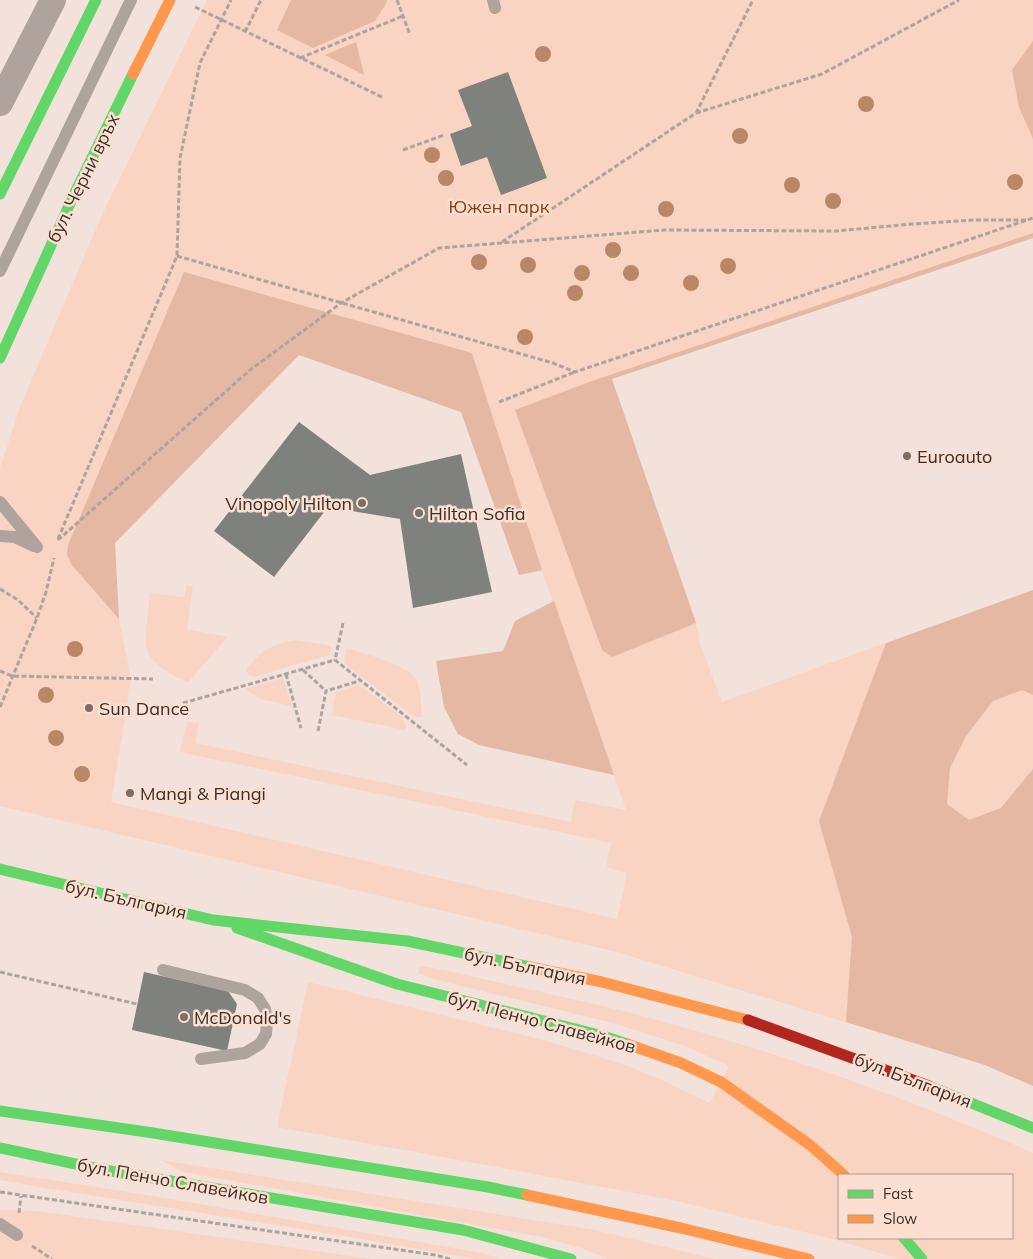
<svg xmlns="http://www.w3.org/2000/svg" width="1033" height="1259" font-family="Mulish,sans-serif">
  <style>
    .green { fill: #f9d4c2; fill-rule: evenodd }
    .forest { fill: #e4b8a3 }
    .building { fill: #7f817c }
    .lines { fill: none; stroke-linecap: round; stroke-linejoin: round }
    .path { stroke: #ada39f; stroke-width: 3; stroke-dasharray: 5 2.5; stroke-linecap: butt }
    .lane { stroke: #afa39e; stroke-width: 12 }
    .street { stroke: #afa39e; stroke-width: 26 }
    .fast { stroke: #63d668; stroke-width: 11 }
    .slow { stroke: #ff974d; stroke-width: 11 }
    .jam { stroke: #b3261e; stroke-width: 11 }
    .tree { fill: #ba8766 }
    .poi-dot { fill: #7a6e67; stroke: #fcdfd1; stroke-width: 2 }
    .labels { text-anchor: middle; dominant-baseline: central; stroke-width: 5; stroke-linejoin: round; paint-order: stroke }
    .street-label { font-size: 18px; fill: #392f29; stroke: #fcdfd1 }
    .park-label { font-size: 18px; fill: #8c3d06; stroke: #fcdfd1 }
    .poi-label { font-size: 18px; fill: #392f29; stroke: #fcdfd1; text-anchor: start }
  </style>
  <rect width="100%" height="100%" fill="#f2e2db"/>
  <!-- green -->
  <path class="green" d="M207,0H1033V238L612,379L696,623L701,646L722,702L1033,590V1086L985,1065L617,952L0,806V468L20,407L101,217ZM299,355L461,412L519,575L542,571L626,810L575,800L571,822L195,743L199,723L187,721L180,752L611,843L606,867L627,873L617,919L111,802L131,681L119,619L115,543Z
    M187,585L193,587L187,629L228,637L188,682C173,676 147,663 146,644C145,627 149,609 150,593L184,597Z
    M296,640L327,645L332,648L329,655L254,677L248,674L246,669C262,651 271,644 296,640Z
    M347,648C364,654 410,665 417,681C421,691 421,706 422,717H416L410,714L344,663Z
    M283,678L292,706L260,699L245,689Z
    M359,685L402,717L406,725L405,730L332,715L336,692Z
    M421,966L439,969C500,983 562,996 623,1011C763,1047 901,1094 1033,1153V1259H899L833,1239L681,1202L492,1166L277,1127L308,982L547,1041L626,1065L666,1082L710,1103L729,1066L688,1047L613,1023L437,980L418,973ZM839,1175H1012V1238H839Z
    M161,1160L595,1230L715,1259H608L581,1248L542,1237L183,1172Z
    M0,1172L147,1195L482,1253L501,1259H475L339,1235L39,1187L0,1180Z
    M0,1210L37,1211L371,1259H0Z"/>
  <!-- forest -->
  <path class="forest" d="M291,0H387V2L375,21L313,48L277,30Z
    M1033,41V139L1019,107L1012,70Z
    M356,42L364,75L325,55Z
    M1033,233V238L612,379L696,623L612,657L602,650L515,410L592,381Z
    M184,272L472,353L542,570L519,575L461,412L299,355L115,543L119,619L71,564L67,554L68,545Z
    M1033,590V695L1022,690L993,701L966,736L950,768L947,804L969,820L1001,808L1033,769V1086L985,1065L846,1022L852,937L819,821L886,643Z
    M554,601L614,775L479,745L458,734L444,707L436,661L503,651L515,621Z"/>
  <!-- building -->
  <path class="building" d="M508,72L547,178L501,195L487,157L461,166L450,134L472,126L458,90Z
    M299,422L370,475L461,454L492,592L413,608L400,519L328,507L274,577L214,531Z
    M144,972L228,991L237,1004L227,1051L132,1030Z"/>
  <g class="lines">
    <!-- path -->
    <path class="path" d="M397,0L410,35
      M195,7L382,97
      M245,32L261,0
      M300,58L403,16
      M696,113L822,74L959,0
      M403,150L444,135
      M502,242L696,113L753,0
      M177,256L553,363L575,372L1033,218
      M499,402L575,372
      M58,539L177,256L180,158L200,63L231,0
      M58,540L250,370L341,303L439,248L664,230L836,231L912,224L973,220H1027
      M0,589L18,600L37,618
      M343,623L335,660L467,765
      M303,670L326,691
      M0,671L12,676L153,679
      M286,674L301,728
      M183,703L335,660
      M0,707L37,618L46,592L54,558
      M318,731L326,691L359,681
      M0,972L137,1004
      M0,1192L435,1255L450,1259
      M19,1213L21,1196
      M32,1246L52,1259"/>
    <!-- lane -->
    <path class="lane" d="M493,0L495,8
      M0,271L131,0
      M0,502L37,547
      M0,536L15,537L34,546
      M163,970L245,990L258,998L265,1009L267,1021L266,1034L260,1044L245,1053L201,1059
      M0,1224L17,1235"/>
    <!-- street -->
    <path class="street" d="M0,103L53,0"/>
    <!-- fast -->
    <path class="fast" d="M0,194L96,0
      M0,358L72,199L133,74
      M0,869L213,920L407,941L530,967
      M237,928L397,984L603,1036L627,1044
      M929,1086L1033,1128
      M0,1111L147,1132L488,1187L527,1195
      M0,1148L99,1169L463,1230L571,1259
      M904,1238L922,1259"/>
    <!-- slow -->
    <path class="slow" d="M133,74L170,0
      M530,967L602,982L748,1020
      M627,1044L681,1063L721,1082L810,1145L844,1175
      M527,1195L681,1228L809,1259"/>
    <!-- jam -->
    <path class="jam" d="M748,1020L929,1086"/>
  </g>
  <!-- trees -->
  <g class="tree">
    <circle cx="543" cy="54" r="8"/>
    <circle cx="866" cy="104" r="8"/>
    <circle cx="740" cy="136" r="8"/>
    <circle cx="432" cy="155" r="8"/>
    <circle cx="446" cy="178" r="8"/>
    <circle cx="1015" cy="182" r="8"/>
    <circle cx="792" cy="185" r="8"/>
    <circle cx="833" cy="201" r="8"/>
    <circle cx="666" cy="209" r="8"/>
    <circle cx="613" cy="250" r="8"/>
    <circle cx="479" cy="262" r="8"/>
    <circle cx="528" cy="265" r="8"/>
    <circle cx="728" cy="266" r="8"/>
    <circle cx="582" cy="273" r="8"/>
    <circle cx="631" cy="273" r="8"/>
    <circle cx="691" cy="283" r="8"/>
    <circle cx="575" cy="293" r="8"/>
    <circle cx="525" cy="337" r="8"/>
    <circle cx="75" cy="649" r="8"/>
    <circle cx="46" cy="695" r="8"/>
    <circle cx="56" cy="738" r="8"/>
    <circle cx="82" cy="774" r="8"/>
  </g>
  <!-- markers -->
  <g class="poi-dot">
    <circle cx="907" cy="456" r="5"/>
    <circle cx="362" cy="503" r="5"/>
    <circle cx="419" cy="513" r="5"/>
    <circle cx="89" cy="708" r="5"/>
    <circle cx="130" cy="793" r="5"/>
    <circle cx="184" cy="1017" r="5"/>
  </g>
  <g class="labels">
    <!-- street labels -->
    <g class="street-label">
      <text transform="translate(83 178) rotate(-64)">бул. Черни връх</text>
      <text transform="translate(126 899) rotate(13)">бул. България</text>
      <text transform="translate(525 966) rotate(12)">бул. България</text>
      <text transform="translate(542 1022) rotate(15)">бул. Пенчо Славейков</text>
      <text transform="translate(913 1080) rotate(21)">бул. България</text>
      <text transform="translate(173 1181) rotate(10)">бул. Пенчо Славейков</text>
    </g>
    <!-- park labels -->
    <g class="park-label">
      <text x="499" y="206">Южен парк</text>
    </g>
    <!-- poi labels -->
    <g class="poi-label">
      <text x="917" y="456">Euroauto</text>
      <text x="352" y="503" text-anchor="end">Vinopoly Hilton</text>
      <text x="429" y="513">Hilton Sofia</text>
      <text x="99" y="708">Sun Dance</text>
      <text x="140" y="793">Mangi &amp; Piangi</text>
      <text x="194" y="1017">McDonald's</text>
    </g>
  </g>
  <!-- legend -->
  <rect x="838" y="1174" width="175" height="65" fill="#fcdfd1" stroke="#ae998e"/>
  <rect x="848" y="1190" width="25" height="8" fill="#63d668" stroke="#ae998e"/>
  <text x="883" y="1199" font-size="15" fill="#392f29">Fast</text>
  <rect x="848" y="1215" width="25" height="8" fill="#ff974d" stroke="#ae998e"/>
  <text x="883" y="1224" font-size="15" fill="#392f29">Slow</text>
</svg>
